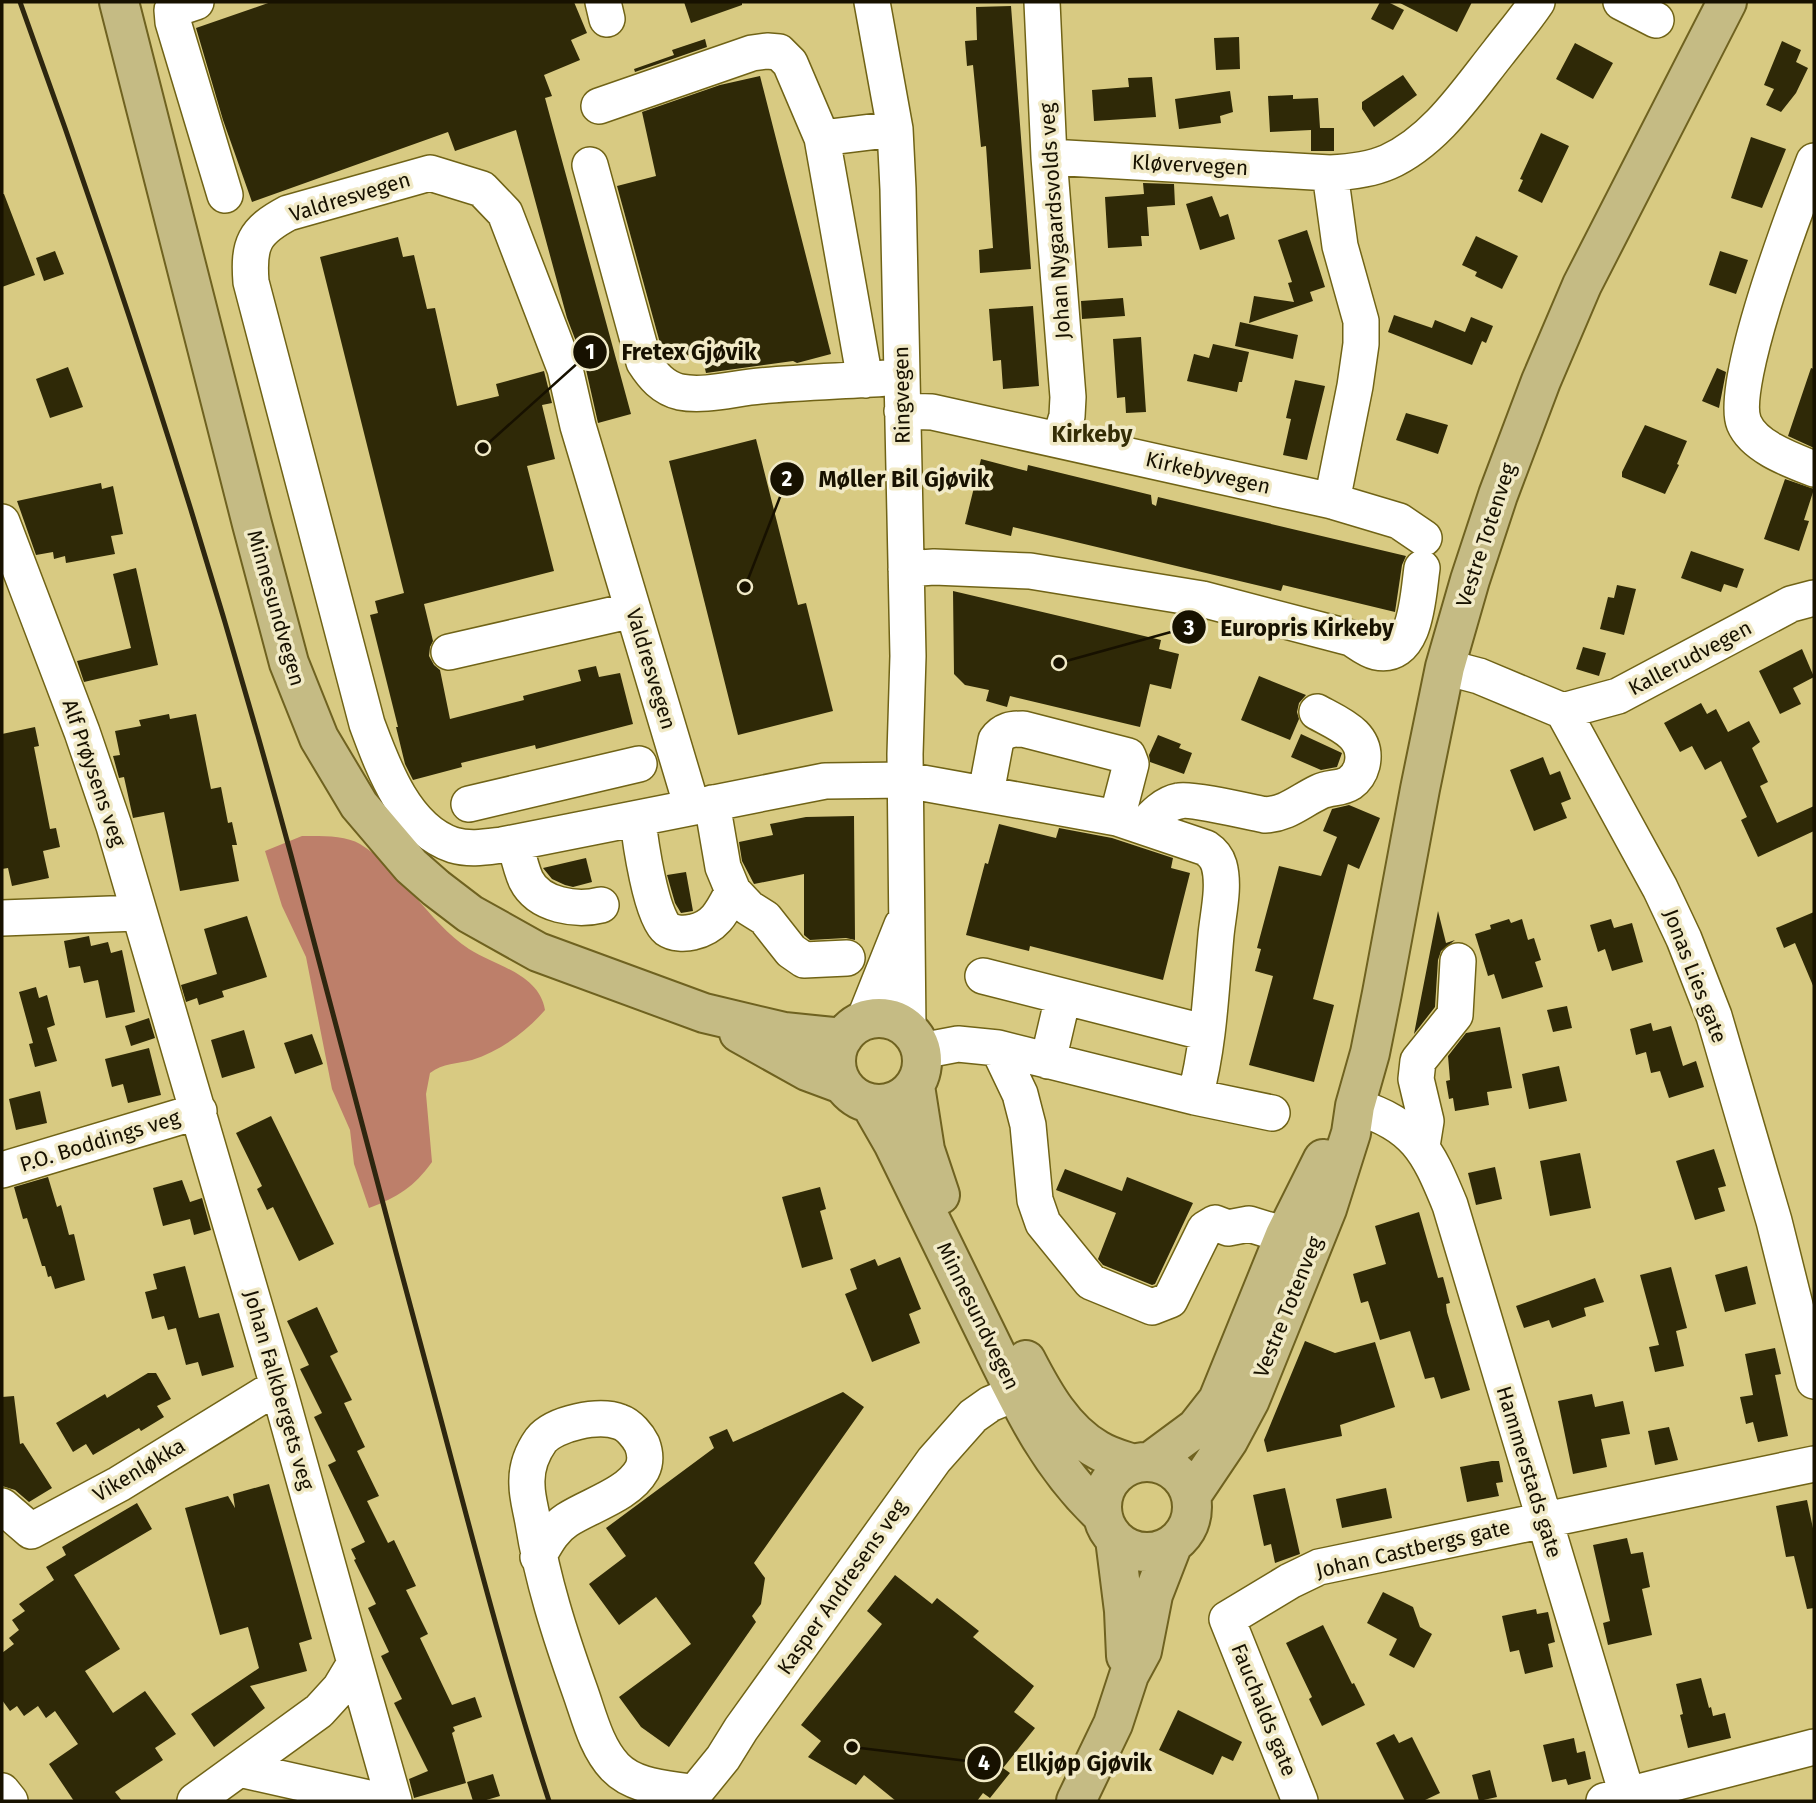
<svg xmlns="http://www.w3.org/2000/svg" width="1816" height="1803" font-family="'Fira Sans',sans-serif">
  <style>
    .forest { fill: #bd7f6a }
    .building { fill: #2f2907 }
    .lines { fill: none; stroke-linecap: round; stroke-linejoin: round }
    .minor-casing { stroke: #706316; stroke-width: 38 }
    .major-casing { stroke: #6f6220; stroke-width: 42 }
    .minor { stroke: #fff; stroke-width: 35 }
    .major { stroke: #c5bb84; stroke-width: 38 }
    .rail { stroke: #2d260f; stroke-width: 5 }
    .labels { text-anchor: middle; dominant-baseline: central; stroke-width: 7; stroke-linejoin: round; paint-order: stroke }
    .street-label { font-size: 21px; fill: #171100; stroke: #f1eac7 }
    .neighbourhood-label { font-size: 23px; font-weight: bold; fill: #342d05; stroke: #f1eac7 }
    .leader { fill: none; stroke: #171100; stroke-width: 2.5 }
    .callout-dot { fill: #171100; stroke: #f1eac7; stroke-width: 2.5 }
    .mark-label { font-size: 21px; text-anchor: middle; font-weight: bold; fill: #fff }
    .callout-label { font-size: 23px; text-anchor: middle; font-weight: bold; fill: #171100; stroke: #f1eac7; stroke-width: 7; stroke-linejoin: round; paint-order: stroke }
  </style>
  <rect width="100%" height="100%" fill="#d8ca82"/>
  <!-- forest -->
  <path class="forest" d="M302,836C320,836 345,835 360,844C403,871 427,921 469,949C496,966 539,974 545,1010C526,1032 500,1051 472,1060C457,1064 443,1063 430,1073L426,1094L432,1162C414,1187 398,1197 369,1208L354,1164L350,1130L332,1089L306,957L282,906L265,851Z"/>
  <!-- building -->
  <path class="building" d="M271,2H574L587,33L571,40L580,60L544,75L552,96L545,98L631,414L598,423L585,365L567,318L516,130L455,151L448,132L252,202L223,120L196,28Z
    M684,2H742V5L691,23Z
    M1380,2H1388L1404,10L1393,30L1371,19Z
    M1398,2H1472L1457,32Z
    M1011,6L1031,269L980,273L979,250L993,248L986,146L981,147L973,65L967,66L965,41L977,40L976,7Z
    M1239,37L1240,69L1216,70L1214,38Z
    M705,39L707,47L635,72L634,69L674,55L672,50Z
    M1782,41L1801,50L1796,62L1808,68L1796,93L1781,112L1766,105L1774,89L1764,85Z
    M1575,43L1613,63L1593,99L1556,79Z
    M1403,75L1417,95L1374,127L1362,109V102Z
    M760,76L831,354L797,363L793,361L706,373L701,352L668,360L663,354L617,186L656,176L642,112L720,85Z
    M1152,77L1156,117L1094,121L1092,90L1129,87L1128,78Z
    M1230,91L1233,112L1220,116L1221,123L1179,129L1175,99Z
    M1293,95V99L1318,98L1320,128H1334V151H1311V130L1270,132L1268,96Z
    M1541,133L1569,146L1542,203L1518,191L1523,180L1520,179Z
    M1751,137L1786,149L1762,208L1731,198Z
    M1143,183L1174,184L1175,205L1147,207L1149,236H1141L1142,246L1108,248L1105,197L1144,194Z
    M2,194H4L35,275L2,287Z
    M1212,196L1220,217L1228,214L1235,239L1200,250L1186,204Z
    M1307,230L1325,287L1310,292L1313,301L1249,323L1254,296L1294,302L1288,283L1292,282L1278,240Z
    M1476,236L1518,256L1502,289L1475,276L1477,272L1462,265Z
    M398,237L403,257L414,255L427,309L435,308L457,406L499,396L496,384L544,371L552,403L542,405L555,459L527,466L554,571L424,604L433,641L430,647L429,656L434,665L440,670L450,719L524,700L523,696L581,681L578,670L596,666L599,677L620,673L633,724L536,749L535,745L461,763L462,767L413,780L405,764L396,727H398L370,615L378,613L375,601L404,593L320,257Z
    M55,251L64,274L44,281L36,258Z
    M1720,251L1748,260L1736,294L1709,285Z
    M1123,298L1125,316L1082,319L1081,301Z
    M1033,306L1039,386L1003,389L1001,360L993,361L989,309Z
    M1394,315L1432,328L1435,320L1465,332L1471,317L1493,326L1486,343L1482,341L1472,365L1388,332Z
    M1240,322L1298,335L1293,359L1235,346Z
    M1141,337L1146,412L1126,413L1125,397L1117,398L1113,339Z
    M1213,344L1249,352L1242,382H1239L1237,392L1187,381L1194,354L1209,358Z
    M68,367L83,407L50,418L36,379Z
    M1717,368L1726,372L1719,408L1702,401Z
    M1811,368L1814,369V448L1788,436Z
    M1295,380L1325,386L1307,460L1283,455L1291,419L1286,418Z
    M1406,413L1448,425L1438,454L1396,440Z
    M1645,425L1687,441L1677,464L1679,465L1665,494L1622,477V472Z
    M756,439L798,605L806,603L833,711L738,735L669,461Z
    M981,459L1027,471L1028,465L1151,495L1152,504L1156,506L1158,497L1406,556L1402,565L1395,612L1283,585L1281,591L1013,527L1011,536L965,524Z
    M1785,479L1814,489L1804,520L1809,521L1799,551L1764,539Z
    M101,483L102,489L113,486L123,534L111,536L115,554L66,563L65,556L54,559L53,552L36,555L17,501Z
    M1691,551L1744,569L1737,588L1724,584L1721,592L1681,578Z
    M136,568L158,665L84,682L77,661L131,648L113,574Z
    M1617,585L1636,589L1624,635L1600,629L1608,597L1614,598Z
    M953,591L1161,640L1159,649L1179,654L1171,689L1150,684L1140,727L1010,696L1007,707L986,701L989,690L965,685L954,674Z
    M1583,647L1606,653L1599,676L1576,669Z
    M1802,649L1814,677L1793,688L1801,704L1780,714L1759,671Z
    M1259,676L1306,695L1299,703L1297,712L1299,719L1290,740L1241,720Z
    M1701,703L1707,714L1716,709L1728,732L1749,721L1760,742L1752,748L1768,782L1760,786L1777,823L1814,806V831L1758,857L1741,820L1747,817L1721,761L1705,770L1692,746L1680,752L1664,723Z
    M169,714L170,719L196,714L211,789L221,787L228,823L232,822L237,845H232L239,881L180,891L164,812L133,818L124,777L119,778L113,756L120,755L115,731L141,726L139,720Z
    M35,727L39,746L34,747L50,829L56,828L60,847L43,851L49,878L12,886L8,868L2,869V734Z
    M1301,734L1342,753L1337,767L1321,770L1291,757Z
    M1158,735L1181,744L1179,748L1192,753L1184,774L1150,762L1149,755Z
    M1543,757L1550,775L1560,771L1571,799L1561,803L1567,818L1534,831L1510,770Z
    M1349,805L1380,818L1359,869L1348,864L1313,999L1334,1005L1314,1082L1249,1065L1273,976L1255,971L1261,949L1257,948L1279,866L1321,876L1337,837L1323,831L1332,809Z
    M854,816L855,940L846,938L810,940L804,935V874L754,884L742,861L739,842L773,835L770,824L806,817Z
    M999,824L1056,838L1059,828L1112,838L1173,858L1171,868L1190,873L1163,980L1030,946L1029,951L966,935L985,863L988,864Z
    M586,858L592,882L573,887L565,885L552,879L543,868Z
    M686,872L693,911L681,913L675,903L667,875Z
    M1438,911L1446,943L1455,940L1441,951L1438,960L1435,1007L1414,1034Z
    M1814,912V988L1795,943L1784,948L1776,928Z
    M247,916L267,977L222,991L224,997L199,1005L197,998L186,1002L181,985L217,974L204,929Z
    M1509,919L1511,923L1522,919L1528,940L1534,938L1541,960L1535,962L1543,987L1502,999L1494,974L1488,976L1475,934L1491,929L1490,925Z
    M1611,919L1614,928L1632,923L1643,962L1612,971L1605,949L1598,952L1590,925Z
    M89,936L91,946L108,942L111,953L122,950L135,1012L106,1018L98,980L84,983L80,966L69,968L64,941Z
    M36,987L39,998L47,995L55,1025L47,1028L57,1061L35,1067L29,1044L33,1043L19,992Z
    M1567,1006L1572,1028L1553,1032L1547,1010Z
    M149,1018L155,1038L131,1046L125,1026Z
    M1651,1023L1653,1031L1671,1026L1683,1066L1696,1061L1704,1087L1669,1098L1660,1071L1651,1073L1646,1052L1636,1055L1630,1029Z
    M1500,1027L1512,1088L1487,1092L1489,1105L1455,1111L1453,1098L1449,1099L1446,1081L1450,1080L1448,1056L1466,1033Z
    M244,1030L255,1068L222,1078L211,1040Z
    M312,1034L323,1064L295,1074L284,1043Z
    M149,1048L161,1095L128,1103L123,1084L112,1087L105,1059Z
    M1559,1066L1567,1101L1529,1109L1522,1074Z
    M40,1091L47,1123L16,1130L9,1099Z
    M271,1116L334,1244L299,1261L273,1207L267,1210L257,1189L262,1186L236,1133Z
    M1714,1149L1726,1186L1718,1188L1725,1211L1695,1220L1676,1161Z
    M1580,1153L1591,1208L1550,1216L1540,1161Z
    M1495,1167L1502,1199L1476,1205L1468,1173Z
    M1065,1169L1122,1191L1127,1177L1193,1203L1155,1284L1152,1285L1103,1265L1098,1259L1116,1213L1056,1190Z
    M48,1177L57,1207L61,1205L69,1235L74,1234L85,1280L55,1289L51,1276L48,1277L45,1266H42L27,1218L23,1219L14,1187Z
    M182,1180L190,1202L202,1198L211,1230L194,1235L190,1219L163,1226L153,1188Z
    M820,1187L826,1209L820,1211L833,1259L802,1268L782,1197Z
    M1419,1212L1438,1278L1443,1277L1450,1303L1446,1304L1447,1312L1470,1390L1441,1399L1434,1377L1425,1379L1410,1331L1380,1340L1368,1301L1361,1303L1353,1274L1386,1264L1375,1226Z
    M900,1257L921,1309L909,1314L920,1343L872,1362L845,1294L857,1289L850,1269L875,1259L878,1266Z
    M185,1266L199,1318L219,1313L234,1367L202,1376L198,1362L186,1365L176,1328L168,1330L164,1316L152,1319L145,1292L157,1289L153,1274Z
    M1747,1266L1756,1304L1725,1312L1715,1275Z
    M1671,1267L1687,1328L1676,1331L1684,1366L1655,1372L1649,1347L1659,1345L1640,1275Z
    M1595,1278L1604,1302L1584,1308L1586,1316L1552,1328L1549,1320L1524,1328L1516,1306Z
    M317,1307L338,1352L330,1356L352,1400L344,1403L365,1447L357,1451L379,1496L367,1501L388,1543L394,1540L416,1586L406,1590L428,1634L420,1638L452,1705L475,1697L482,1717L453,1727L455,1731L452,1733L466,1783L414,1798L409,1779L428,1771L394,1703L402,1699L381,1656L389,1652L368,1608L376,1604L354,1560L356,1559L351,1549L365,1542L328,1465L336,1461L314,1417L322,1413L300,1369L309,1365L287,1321Z
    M1305,1341L1335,1353L1375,1342L1395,1407L1340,1425L1342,1436L1267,1452L1264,1440Z
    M1775,1348L1781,1374L1775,1375L1788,1436L1758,1442L1753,1422L1746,1424L1740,1397L1753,1395L1745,1354Z
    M148,1373H156L171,1399L157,1406L164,1417L141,1431L139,1428L93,1455L86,1444L73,1452L56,1423L105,1394L107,1398Z
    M843,1392L864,1407L754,1563L765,1578L761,1604L752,1616L756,1622L669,1747L641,1727L619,1697L691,1644L656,1597L619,1625L589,1584L626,1556L606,1528L714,1448L709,1437L727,1429L733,1442Z
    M1592,1394L1595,1407L1623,1401L1630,1434L1601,1439L1607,1467L1573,1474L1558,1401Z
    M14,1396L20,1444L23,1443L52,1488L29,1502L15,1490L2,1486V1397Z
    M1669,1427L1678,1460L1655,1465L1648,1431Z
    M1492,1461H1499L1503,1482L1496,1483L1499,1496L1467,1502L1460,1467Z
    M269,1484L312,1639L299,1643L307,1671L250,1686L265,1708L214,1747L191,1714L259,1668L248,1627L220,1635L185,1508L228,1496L235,1508L233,1494Z
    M1285,1488L1300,1554L1275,1563L1271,1544L1264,1546L1253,1495Z
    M1386,1488L1392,1518L1342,1528L1336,1499Z
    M1807,1500L1814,1533V1608L1807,1609L1794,1556L1786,1557L1776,1506Z
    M137,1503L152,1529L74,1575L120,1649L85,1671L113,1713L145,1691L176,1734L155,1748L163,1760L115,1792L122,1801H74L49,1764L78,1744L55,1711L46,1718L38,1706L24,1716L17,1706L10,1711L2,1700V1653L14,1644L9,1638L19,1630L12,1620L25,1611L19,1604L54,1580L46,1567L66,1555L62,1547Z
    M1627,1538L1631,1554L1643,1552L1650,1587L1642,1589L1652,1635L1608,1645L1603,1623L1610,1621L1593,1545Z
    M895,1575L932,1604L937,1598L979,1631L973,1637L1034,1686L1014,1712L1035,1728L1003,1768L1010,1773L990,1798L983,1793L977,1801H896L864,1775L856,1785L808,1757L821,1741L801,1725L882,1624L867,1611Z
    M1383,1592L1413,1607L1420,1627L1432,1634L1414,1668L1389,1655L1397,1639L1367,1623Z
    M1536,1609L1537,1614L1548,1612L1555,1642L1548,1644L1553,1667L1525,1674L1519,1650L1510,1652L1502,1616Z
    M1323,1625L1352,1684L1354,1683L1365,1705L1322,1726L1309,1699L1312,1697L1286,1643Z
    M1701,1678L1709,1708L1711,1707L1713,1716L1725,1713L1731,1738L1688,1748L1680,1715L1683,1714L1676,1684Z
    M1178,1710L1242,1742L1233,1761L1222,1756L1213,1775L1159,1750Z
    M1394,1734L1399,1743L1412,1737L1440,1793L1423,1801H1405L1376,1743Z
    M1574,1738L1577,1753L1585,1751L1591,1779L1568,1785L1566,1779L1552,1782L1543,1745Z
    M1490,1770L1497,1797L1479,1801L1472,1775Z
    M493,1774L500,1796L483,1801H473L467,1782Z"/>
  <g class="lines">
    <!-- minor casing -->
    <g class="minor-casing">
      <path id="minor" d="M196,2L172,10L173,22L225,195
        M603,2L607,19
        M872,2L895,129L898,189L908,656L905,754L908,1029
        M1042,2L1049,157L1068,397L1067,416L1060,439
        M1621,2L1656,20
        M599,106L752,53L767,51L779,52L790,63L822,138L865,380
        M822,138L895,129
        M1049,157L1330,173
        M1814,161C1797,205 1728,385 1744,423C1754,447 1791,460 1814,469
        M590,165L644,362C653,376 663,388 680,392C705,397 735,388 760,386C803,382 846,381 888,378
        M902,411L932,412L1332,501L1399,521L1424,538
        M1332,501L1355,386L1361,344V321L1340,246L1330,173C1350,172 1370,170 1388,162C1435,141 1467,92 1498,53C1511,36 1525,20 1537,2
        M2,522L82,732L114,826L278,1386L355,1663L340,1688L319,1711L195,1801
        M906,569L934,567L1030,571L1202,599L1351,638C1359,643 1367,650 1376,652C1417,661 1418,594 1422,568
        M449,652L633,610
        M1445,667L1479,676L1563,711L1660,888L1684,939L1714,1016L1774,1221L1814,1381
        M1563,711L1618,696L1791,604L1814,598
        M986,793L996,740C1003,730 1011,729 1023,729L1128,756L1131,764L1117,818
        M712,803L723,867L733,891L749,908L765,918L791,951L804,960L847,958
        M469,804L639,764
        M692,807L578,426L565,369L505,213L482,189L430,173L288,213C254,231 248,244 251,282L367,724C383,767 405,829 453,845C470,850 486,847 502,845L825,781L906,780L1117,818L1206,848C1212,852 1217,858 1219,865C1225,886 1218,914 1216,935C1211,990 1209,1045 1195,1097
        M638,819C640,840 651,917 667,929C674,934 685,934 693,932C716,927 723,910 733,891
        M1144,826C1154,815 1164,804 1179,801C1190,798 1250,812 1265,815C1287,814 1300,801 1319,792C1329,787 1341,789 1350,783C1357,778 1360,773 1362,765C1369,735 1339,724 1317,712
        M515,843C518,855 521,869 526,880C539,906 577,911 601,905
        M2,918L138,913
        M983,976L1207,1033
        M864,1020L902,925
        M998,1048L1020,1094L1028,1125L1035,1200L1043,1223L1091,1282L1152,1307L1170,1300L1205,1229L1215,1223L1228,1228L1249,1224L1285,1235L1305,1254
        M921,1051L958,1044L998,1048L1195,1097L1272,1113
        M1048,1061L1063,997
        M1355,1106C1416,1126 1427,1149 1450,1205L1629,1801
        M1422,1146L1426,1121L1416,1079L1418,1061L1455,1015L1458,961
        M2,1170L199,1111
        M2,1506L31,1531L119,1484L278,1386
        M538,1557C546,1543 553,1529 567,1520C590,1505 628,1495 642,1470C646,1462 645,1452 642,1444C638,1436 629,1425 620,1422C599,1414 555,1423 541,1440C531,1454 526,1468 527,1485C527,1497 531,1510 533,1522C542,1579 560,1635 580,1691C589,1716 596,1747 615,1767C635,1788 669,1788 695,1793
        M355,1663L394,1801
        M239,1769L382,1801
        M2,1791L10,1801
        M688,1801L723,1758L741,1729L934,1460L973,1416L990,1404L1016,1393
        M1300,1801L1227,1619L1290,1581L1319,1567L1814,1464
        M1604,1801L1814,1747"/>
    </g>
    <!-- major casing -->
    <g class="major-casing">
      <path id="major" d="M119,2L252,524L289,663L319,738L359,805L411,866L436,888L470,914L538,952L704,1013L784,1032L843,1038
        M836 1061a43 43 0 1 1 86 0a43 43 0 1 1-86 0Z
        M739,1033L807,1071L842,1084
        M915,1086L925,1150L940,1195
        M870,1103L893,1143C923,1204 953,1266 983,1327C1017,1396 1045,1462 1103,1516
        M1026,1360C1043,1393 1064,1431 1098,1450C1109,1457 1122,1460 1134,1464
        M1102 1507a45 45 0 1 1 90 0a45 45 0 1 1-90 0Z
        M1150,1462L1196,1428L1218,1400L1285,1235L1323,1159
        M1191,1496L1228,1441L1250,1400L1327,1209L1351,1133L1355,1106L1370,1053L1382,993L1420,789L1445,667L1470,580L1498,495L1541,381L1582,285L1727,2
        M1115,1539L1124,1611L1126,1656
        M1076,1801L1113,1724L1129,1675L1142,1651L1153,1595L1172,1546"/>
    </g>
    <!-- minor -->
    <use href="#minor" class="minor"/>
    <!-- major -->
    <use href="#major" class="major"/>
    <!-- rail -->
    <path class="rail" d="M20,2C122,282 213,567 291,855C341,1044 390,1232 441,1420C475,1548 508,1676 549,1801"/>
  </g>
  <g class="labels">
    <!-- street labels -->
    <g class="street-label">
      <text transform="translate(1190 165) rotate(3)">Kløvervegen</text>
      <text transform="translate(350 197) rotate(-17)">Valdresvegen</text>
      <text transform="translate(1055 221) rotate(-94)">Johan Nygaardsvolds veg</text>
      <text transform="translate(902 395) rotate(-91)">Ringvegen</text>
      <text transform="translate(1208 473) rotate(13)">Kirkebyvegen</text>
      <text transform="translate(1486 535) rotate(-72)">Vestre Totenveg</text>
      <text transform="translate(276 608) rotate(74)">Minnesundvegen</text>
      <text transform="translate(1690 658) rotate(-28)">Kallerudvegen</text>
      <text transform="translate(651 669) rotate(73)">Valdresvegen</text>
      <text transform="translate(94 773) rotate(71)">Alf Prøysens veg</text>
      <text transform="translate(1695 976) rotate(69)">Jonas Lies gate</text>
      <text transform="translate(100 1141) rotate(-17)">P.O. Boddings veg</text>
      <text transform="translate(1288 1307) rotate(-68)">Vestre Totenveg</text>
      <text transform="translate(978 1316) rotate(64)">Minnesundvegen</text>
      <text transform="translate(279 1390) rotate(74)">Johan Falkbergets veg</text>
      <text transform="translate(139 1470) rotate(-31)">Vikenløkka</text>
      <text transform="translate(1529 1472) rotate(73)">Hammerstads gate</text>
      <text transform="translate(1413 1549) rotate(-13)">Johan Castbergs gate</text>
      <text transform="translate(842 1587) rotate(-55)">Kasper Andresens veg</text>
      <text transform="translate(1264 1710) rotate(68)">Fauchalds gate</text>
    </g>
    <!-- neighbourhood labels -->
    <g class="neighbourhood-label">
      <text x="1092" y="434">Kirkeby</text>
    </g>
  </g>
  <!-- callouts -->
  <path class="leader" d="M483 448L590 352M745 587L787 479M1059 663L1189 627M852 1747L984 1763"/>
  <g class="callout-dot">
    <circle cx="483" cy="448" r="7"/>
    <circle cx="745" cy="587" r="7"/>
    <circle cx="1059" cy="663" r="7"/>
    <circle cx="852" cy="1747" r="7"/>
    <circle cx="590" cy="352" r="18"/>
    <circle cx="787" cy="479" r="18"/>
    <circle cx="1189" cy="627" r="18"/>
    <circle cx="984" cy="1763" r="18"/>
  </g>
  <g class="mark-label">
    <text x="590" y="359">1</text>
    <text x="787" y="486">2</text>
    <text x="1189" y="635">3</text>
    <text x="984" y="1770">4</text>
  </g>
  <g class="callout-label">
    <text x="689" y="360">Fretex Gjøvik</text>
    <text x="904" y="487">Møller Bil Gjøvik</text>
    <text x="1307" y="636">Europris Kirkeby</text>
    <text x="1084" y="1771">Elkjøp Gjøvik</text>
  </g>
  <!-- border -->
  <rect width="1816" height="1803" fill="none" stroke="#171100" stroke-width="7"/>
</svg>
